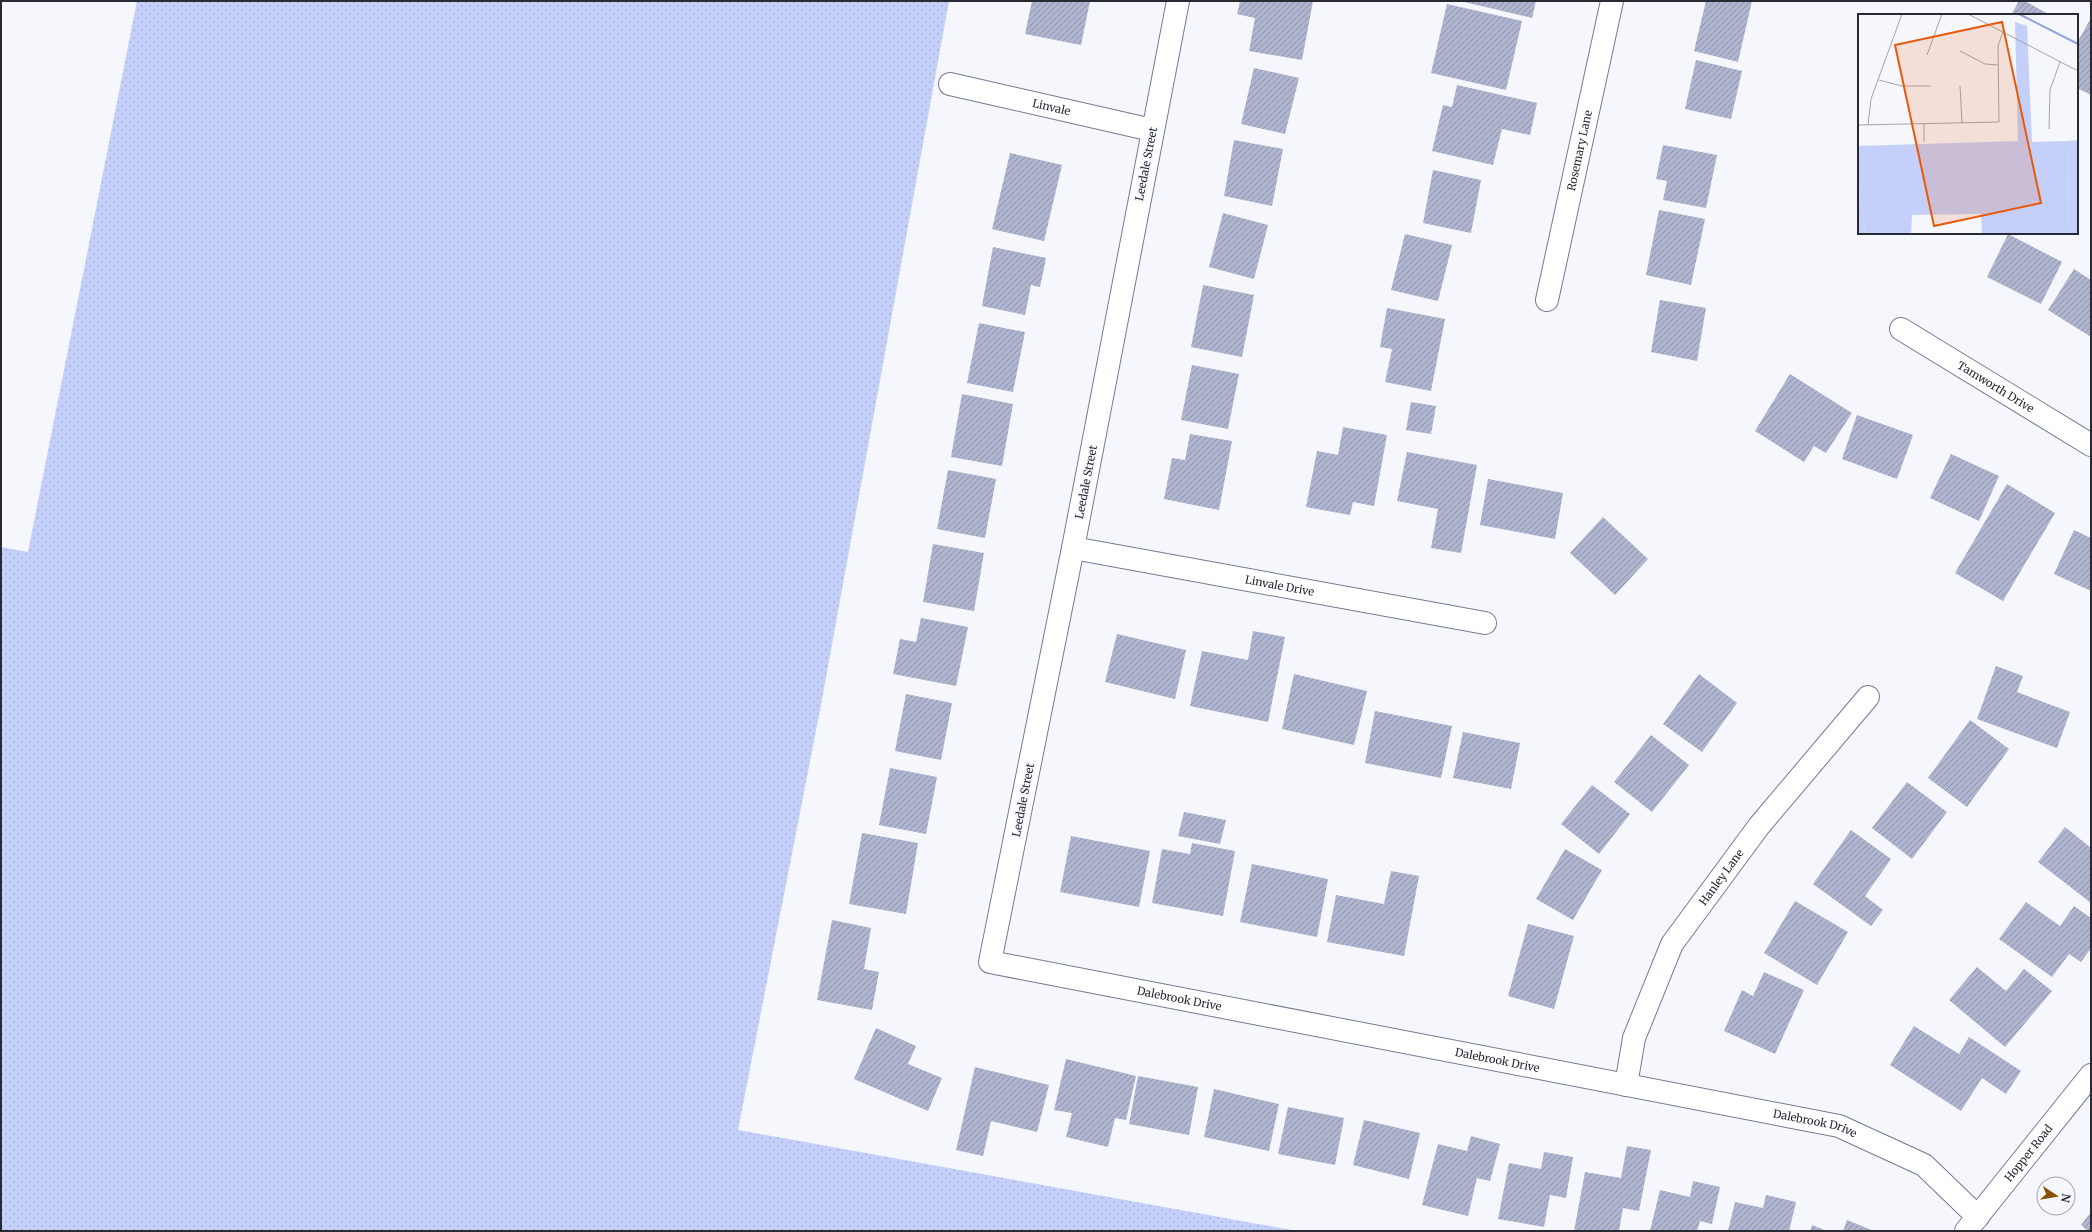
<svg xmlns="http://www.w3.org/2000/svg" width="2092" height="1232" font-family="Merriweather,serif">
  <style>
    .grass { fill: url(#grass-dots) }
    .building { fill: url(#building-hatch) }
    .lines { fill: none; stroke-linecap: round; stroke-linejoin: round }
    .minor-casing { stroke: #747a92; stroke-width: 24 }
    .minor { stroke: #fff; stroke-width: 22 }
    .labels { text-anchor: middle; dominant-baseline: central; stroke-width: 3.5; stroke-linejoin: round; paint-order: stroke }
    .street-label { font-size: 11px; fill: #272933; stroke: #f5f7fc }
    .inset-river { fill: none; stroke: #97a4db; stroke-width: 2 }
    .inset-road { fill: none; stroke: #a3a5ac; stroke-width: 1 }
    .view { fill: #e8590c; fill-opacity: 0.15; stroke: #e8590c; stroke-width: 2 }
    .inset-edge { fill: none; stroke: #272933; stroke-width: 2 }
  </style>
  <defs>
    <pattern id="grass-dots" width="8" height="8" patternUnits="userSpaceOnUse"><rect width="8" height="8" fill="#c5d0fa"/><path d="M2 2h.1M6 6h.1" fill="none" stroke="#a9b3d7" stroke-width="1.8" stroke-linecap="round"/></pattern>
    <pattern id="building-hatch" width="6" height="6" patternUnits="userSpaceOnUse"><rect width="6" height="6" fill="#afb5cf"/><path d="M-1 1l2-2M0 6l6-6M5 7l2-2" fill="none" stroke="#8e93a9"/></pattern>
  </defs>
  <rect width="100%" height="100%" fill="#f5f7fc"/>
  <!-- grass -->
  <path class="grass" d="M137,1H949L821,705L738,1130L1297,1231H1V547L28,552Z"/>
  <!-- building -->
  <path class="building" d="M1032,1H1090L1081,45L1025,34Z
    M1240,1H1313L1302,60L1249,51L1255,18L1237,14Z
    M1460,1H1536L1532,18Z
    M1706,1H1752L1738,62L1694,51Z
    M2019,1H2025L2050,15H2011Z
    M1447,4L1522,21L1506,90L1431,73Z
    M2091,18V95L2077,88V43Z
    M1696,60L1742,71L1731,119L1685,109Z
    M1254,68L1299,78L1285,134L1241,124Z
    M1457,85L1537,103L1530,135L1502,129L1493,165L1432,151L1443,105L1452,107Z
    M1234,140L1283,149L1272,206L1224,196Z
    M1663,145L1717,155L1706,208L1663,200L1667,181L1656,179Z
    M1010,153L1062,165L1044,241L992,229Z
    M1433,170L1481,180L1471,233L1423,223Z
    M1659,210L1705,219L1691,285L1646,275Z
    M1223,213L1268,225L1254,279L1209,267Z
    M1405,234L1452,245L1438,301L1391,290Z
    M2008,234L2062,262L2041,304L1987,277Z
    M993,247L1046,258L1040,287L1031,285L1025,315L982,306Z
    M2074,269L2091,280V337L2048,310Z
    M1203,285L1254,295L1242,357L1191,347Z
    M1660,300L1706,308L1697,361L1651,352Z
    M1387,308L1445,319L1431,391L1385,382L1392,349L1380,347Z
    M979,323L1025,332L1013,392L967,383Z
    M1192,365L1239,374L1228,429L1181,420Z
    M1790,374L1852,413L1826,453L1814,446L1804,462L1755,431Z
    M962,394L1013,404L1002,466L951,457Z
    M1411,402L1436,406L1431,434L1406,430Z
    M1857,415L1913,435L1897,479L1842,459Z
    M1343,427L1387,435L1374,506L1353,502L1350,515L1306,507L1317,451L1338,455Z
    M1190,434L1232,441L1219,510L1164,499L1172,458L1185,460Z
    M1407,452L1477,465L1461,553L1431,548L1438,509L1397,501Z
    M1951,454L1999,476L1979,521L1930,498Z
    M948,470L996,479L985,538L937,529Z
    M1488,479L1563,493L1555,539L1480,525Z
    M2007,484L2055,513L2003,601L1955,573Z
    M1603,517L1648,559L1615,595L1570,553Z
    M2074,530L2091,538V591L2054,574Z
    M933,544L984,553L974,611L923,602Z
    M921,618L968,627L956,686L893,674L900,639L916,642Z
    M1253,631L1285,637L1268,722L1190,706L1202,651L1248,660Z
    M1117,634L1186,650L1175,699L1105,682Z
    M1996,666L2023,676L2017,692L2070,712L2057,748L1977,719Z
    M1294,674L1367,691L1354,745L1282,729Z
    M1699,674L1737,703L1702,752L1663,724Z
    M906,694L952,703L941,760L895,751Z
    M1375,711L1452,726L1441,778L1365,763Z
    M1970,720L2009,749L1967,807L1928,778Z
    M1463,732L1520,743L1511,789L1453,778Z
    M1651,735L1689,765L1652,812L1614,782Z
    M890,768L937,777L926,834L879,825Z
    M1907,782L1947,812L1912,859L1872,828Z
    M1592,785L1630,814L1599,854L1561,824Z
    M1184,812L1226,820L1220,844L1178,836Z
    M2065,827L2091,848V903L2038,862Z
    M1851,830L1891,859L1865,896L1883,910L1871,926L1813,884Z
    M862,833L918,843L906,914L849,904Z
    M1071,836L1150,851L1139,907L1060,892Z
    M1192,843L1235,851L1223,916L1152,903L1162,849L1190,854Z
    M1565,849L1602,870L1573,920L1536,899Z
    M1252,864L1328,879L1317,937L1240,922Z
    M1391,871L1419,876L1404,956L1327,942L1336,895L1384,904Z
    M1795,901L1848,932L1817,985L1764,953Z
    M2026,902L2060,926L2074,906L2091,918V948L2081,962L2069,954L2052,977L1999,939Z
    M832,920L871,928L864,969L879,972L872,1010L817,1000Z
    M1528,924L1574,936L1554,1009L1508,996Z
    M1977,967L2006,991L2024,969L2052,991L2005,1047L1949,1000Z
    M1764,972L1804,990L1775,1054L1724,1031L1742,990L1753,996Z
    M1914,1026L1959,1054L1969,1037L2021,1071L2006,1094L1982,1078L1961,1111L1890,1065Z
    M876,1028L916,1046L908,1064L942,1078L928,1111L854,1079Z
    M1066,1059L1136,1076L1126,1120L1115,1118L1108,1147L1066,1137L1072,1113L1054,1110Z
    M975,1067L1049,1085L1037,1132L991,1121L983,1156L956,1150Z
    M1138,1076L1198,1087L1189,1135L1129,1124Z
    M1214,1089L1279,1104L1269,1151L1204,1137Z
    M1288,1107L1344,1118L1335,1165L1278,1154Z
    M1364,1120L1420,1133L1409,1179L1353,1165Z
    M1471,1136L1500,1144L1490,1181L1477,1178L1468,1216L1422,1205L1438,1144L1467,1151Z
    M1627,1146L1651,1150L1639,1211L1623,1208L1619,1231H1574L1585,1172L1621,1178Z
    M1544,1152L1573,1157L1566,1198L1550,1195L1544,1227L1498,1219L1509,1163L1541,1169Z
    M1693,1181L1720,1187L1712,1224L1700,1221L1697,1231H1650L1660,1190L1690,1197Z
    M1766,1195L1796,1202L1789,1231H1728L1735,1202L1763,1208Z
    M2091,1212V1231H2088L2081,1225Z
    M1847,1220L1874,1231H1843Z
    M1812,1225L1827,1231H1810Z"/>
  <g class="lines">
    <!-- minor casing -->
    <g class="minor-casing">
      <g id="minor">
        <path id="s1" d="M1178,1L1073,548L990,962L1839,1126L1924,1165L1978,1217"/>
        <path id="s2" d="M950,84L1152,130"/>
        <path id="s3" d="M1547,300L1612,1"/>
        <path id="s4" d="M1901,329L2091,445"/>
        <path id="s5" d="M1073,548L1485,623"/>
        <path id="s6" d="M1626,1085L1634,1038L1672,944L1759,826L1868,697"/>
        <path id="s7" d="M1966,1231L2091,1075"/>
      </g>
    </g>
    <!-- minor -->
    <use href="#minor" class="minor"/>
  </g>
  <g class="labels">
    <!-- street labels -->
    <g class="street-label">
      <text stroke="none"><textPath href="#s2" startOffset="104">Linvale</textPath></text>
      <text stroke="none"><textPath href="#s3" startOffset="153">Rosemary Lane</textPath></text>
      <text transform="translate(1146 164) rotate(-79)">Leedale Street</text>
      <text stroke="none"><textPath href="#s4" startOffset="111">Tamworth Drive</textPath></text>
      <text transform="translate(1086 482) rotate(-79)">Leedale Street</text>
      <text stroke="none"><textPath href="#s5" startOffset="210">Linvale Drive</textPath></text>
      <text transform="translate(1023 800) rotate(-79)">Leedale Street</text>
      <text stroke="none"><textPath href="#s6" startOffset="232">Hanley Lane</textPath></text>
      <text stroke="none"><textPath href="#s1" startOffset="1172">Dalebrook Drive</textPath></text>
      <text stroke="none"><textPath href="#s1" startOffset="1496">Dalebrook Drive</textPath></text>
      <text stroke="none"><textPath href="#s1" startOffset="1820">Dalebrook Drive</textPath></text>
      <text stroke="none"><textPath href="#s7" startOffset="100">Hopper Road</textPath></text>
    </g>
  </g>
  <!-- overview -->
  <g transform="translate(1858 14)">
    <rect width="220" height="220" fill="#f5f7fc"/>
    <path d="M157,8L169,12L174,128L209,127L210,220H124L123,200L54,201L53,220H8L0,170V132L160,127Z" fill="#c5d0fa"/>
    <path d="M0,170L8,220H0Z" fill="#c5d0fa"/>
    <path d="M220,126V220H210L209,127Z" fill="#c5d0fa"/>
    <path d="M214,179H220V207H214Z" fill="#c5d0fa"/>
    <path class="inset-river" d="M161,0L220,30"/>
    <path class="inset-road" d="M110,0L220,57M102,37L127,50L140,51M69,41L84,0M21,66L44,72H73M102,72L104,109M0,111L141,108L140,32L145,18M10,111L13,85L44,0M191,115L192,76L202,48M66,128V110"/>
    <path class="view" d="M144,8L183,189L76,212L37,31Z"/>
    <rect width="220" height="220" class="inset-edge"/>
  </g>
  <!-- border -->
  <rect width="2092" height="1232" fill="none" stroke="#272933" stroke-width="4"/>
  <!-- north arrow -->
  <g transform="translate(2056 1196) rotate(102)"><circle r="19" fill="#f5f7fc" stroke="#a3a5ac"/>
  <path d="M0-3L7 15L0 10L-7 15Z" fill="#885004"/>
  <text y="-6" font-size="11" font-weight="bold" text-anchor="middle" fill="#272933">N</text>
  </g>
</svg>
